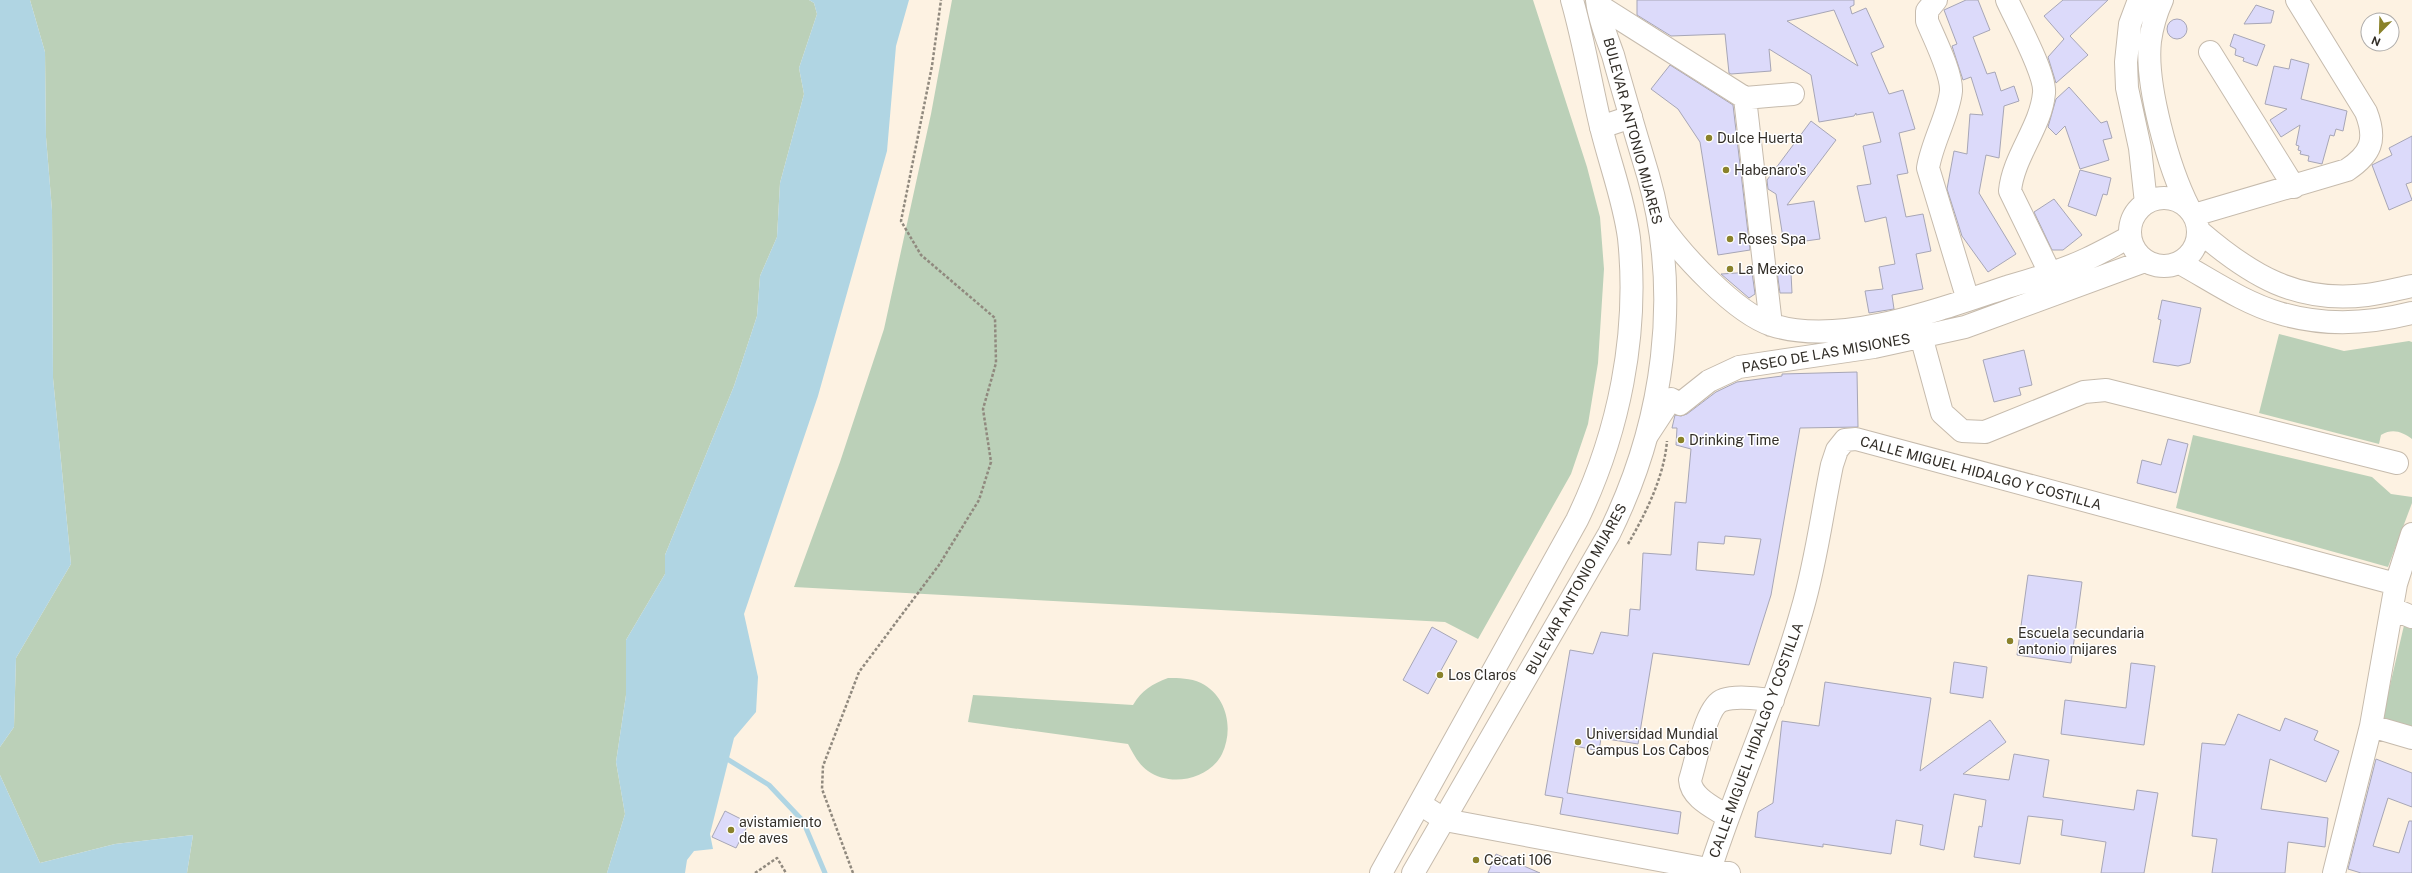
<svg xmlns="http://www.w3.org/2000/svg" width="2412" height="873" font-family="'Public Sans',sans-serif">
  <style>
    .green { fill: #bbd0b8 }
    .water { fill: #b0d5e3 }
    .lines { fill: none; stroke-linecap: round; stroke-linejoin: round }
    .stream { stroke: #b0d5e3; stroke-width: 5 }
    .building { fill: #dcdafa; stroke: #a7a6b6; fill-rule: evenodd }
    .minor-casing { stroke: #c6bbad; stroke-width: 24 }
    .major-casing { stroke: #c6bbad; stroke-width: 24 }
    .path { stroke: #90897e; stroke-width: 2.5; stroke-dasharray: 3 2; stroke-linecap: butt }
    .minor { stroke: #fff; stroke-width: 22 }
    .major { stroke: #fff; stroke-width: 22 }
    .poi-dot { fill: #8a822a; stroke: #fff; stroke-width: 1.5 }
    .labels { text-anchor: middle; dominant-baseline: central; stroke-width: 3; stroke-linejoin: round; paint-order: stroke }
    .street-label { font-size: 14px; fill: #322e28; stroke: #fff }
    .poi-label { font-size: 14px; fill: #322e28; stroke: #fff; text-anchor: start }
  </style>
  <rect width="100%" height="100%" fill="#fdf2e2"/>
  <!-- green -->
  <path class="green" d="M30,0H809L814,3L817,14L799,68L804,94L780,183L777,237L760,276L757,316L734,386L665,555V574L626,640V695L616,762L625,814L607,873H187L193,835L115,844L40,863L0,775V747L14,727L16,658L71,564L53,378L52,210L46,137L45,52Z
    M952,0H1533L1587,167L1600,217L1604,269L1598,363L1588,424L1571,474L1478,639L1445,622L794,587L840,462L884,329L931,114Z
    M2279,334L2344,351L2409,341L2412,342V439C2402,432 2393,428 2381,435L2379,444L2259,413Z
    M2193,435L2372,477L2391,494L2412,497V503L2388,567L2176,508Z
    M2405,621L2412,623V733L2381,724Z
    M1168,678C1179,678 1190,678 1201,683C1227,696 1234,729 1222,754C1209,780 1170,787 1148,771C1138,764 1133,753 1128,744L968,722L973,695L1133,705C1142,690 1152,684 1168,678Z"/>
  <!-- water -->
  <path class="water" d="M0,0H30L45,52L46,137L52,210L53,378L71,564L16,658L14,727L0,747Z
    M809,0H909L896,46L887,151L818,396L744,614L758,677L756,712L734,738L710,834L713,849L694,851L687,860L685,873H607L625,814L616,762L626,695V640L665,574V555L734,386L757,316L760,276L777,237L780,183L804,94L799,68L817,14L814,3Z
    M0,775L40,863L115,844L193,835L187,873H0Z"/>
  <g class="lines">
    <!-- stream -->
    <path class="stream" d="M724,757L769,785L803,821L825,873"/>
  </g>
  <!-- building -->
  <path class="building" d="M1637,0H1854V5L1850,7L1852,14L1866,8L1884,47L1871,53L1889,94L1903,90L1915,129L1899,133L1908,173L1897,175L1906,217L1923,214L1931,251L1916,254L1923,289L1892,295L1894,309L1869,313L1865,291L1883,289L1879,267L1895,264L1886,217L1865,222L1857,186L1871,184L1863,146L1881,142L1873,112L1856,115V113L1854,116L1819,122L1811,75L1769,49L1771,71L1731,74L1729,73L1725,34L1671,36L1637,15ZM1834,10L1858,66L1787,21Z
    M1966,0H1978L1990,30L1973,37L1987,74L1995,72L2001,91L2014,86L2019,101L2004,106L1999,158L1986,155L1979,193L2016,254L1988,272L1962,236L1947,189L1954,151L1967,154L1970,114L1983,115L1971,77L1963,80L1952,46L1957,44L1944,10Z
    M2063,0H2108L2070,36L2088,55L2056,83L2048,57L2064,39L2044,16Z
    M2256,5L2274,11L2271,23L2244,24Z
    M2167 29a10 10 0 1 1 20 0a10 10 0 1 1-20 0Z
    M2234,34L2265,45L2257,66L2243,61L2244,58L2235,55L2236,49L2230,46Z
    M2291,59L2309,64L2301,99L2347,111L2343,131L2336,129L2334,136L2330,135L2322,164L2308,161L2309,156L2300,154L2301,151L2298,150L2299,146L2296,145L2300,125L2281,137L2270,120L2287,109L2265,104L2274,66L2289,69Z
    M1670,65L1733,105L1750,250L1718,255L1700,142L1678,109L1651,89Z
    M2069,87L2101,123L2107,121L2112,138L2103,140L2109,160L2080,169L2065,126L2056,135L2048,127L2056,99Z
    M1811,121L1836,140L1787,205L1814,201L1820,239L1784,244L1776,194L1768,189L1767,180Z
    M2412,136V182L2406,184L2412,200L2389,210L2372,165L2392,155L2389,148Z
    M2080,170L2111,178L2107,195L2103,194L2096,216L2068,206Z
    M2054,199L2082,235L2063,250H2052L2034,212Z
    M1795,270L1791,273L1792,293H1780L1777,271Z
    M1752,272L1755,294L1749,298L1721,274Z
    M2162,300L2201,308L2190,363L2178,366L2153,362L2161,320L2158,319Z
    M2024,350L2032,385L2019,388L2021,395L1994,402L1983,360Z
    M1857,372L1858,427L1800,428L1771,595L1749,665L1653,653L1638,744L1601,738L1599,751L1575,746L1567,793L1681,812L1678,834L1560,814L1563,798L1545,795L1570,650L1593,654L1601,632L1628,636L1630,609L1640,610L1643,553L1671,555L1675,502L1686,503L1691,449L1676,445L1677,428H1672L1675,415L1681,416L1687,414L1716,392L1737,382L1782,376V374ZM1725,536L1761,539L1754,575L1696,570L1698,542L1724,544Z
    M2168,439L2188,444L2176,493L2137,483L2142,460L2161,465Z
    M2028,575L2082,582L2071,663L2017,655Z
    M1432,627L1457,641L1428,694L1403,680Z
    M1954,662L1987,667L1983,698L1950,693Z
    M2131,663L2155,666L2144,745L2061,734L2065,700L2126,708Z
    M1825,682L1931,698L1920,771L1990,720L2006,742L1963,774L2009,780L2014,754L2049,760L2043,797L2134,810L2137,790L2158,793L2144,873H2101L2106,842L2061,835L2063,820L2028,816L2020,864L1974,857L1979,826L1982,827L1986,800L1954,794L1944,850L1920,845L1923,825L1896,820L1891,854L1823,844V847L1755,837L1758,812L1773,803L1782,721L1819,726Z
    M2238,714L2280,731L2285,718L2318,731L2314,740L2339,751L2326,782L2270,759L2261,809L2328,818L2325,847L2288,842L2285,873H2212L2217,839L2192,836L2202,743L2225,745Z
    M2376,759L2412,773V807L2388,798L2373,846L2399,853L2409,821H2412V873H2361L2348,869Z
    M725,811L749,823L736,848L712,837Z
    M1496,854L1540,873H1488Z"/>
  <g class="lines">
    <!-- minor casing -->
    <g class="minor-casing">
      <path id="minor" d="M1936,0L1927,11V21C1934,38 1952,73 1951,91C1949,114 1932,142 1928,168L1968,300
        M2007,0C2016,20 2046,74 2044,93C2041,127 2013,157 2010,191L2050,273
        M2139,0L2130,24L2126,62L2127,88L2140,148L2146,203
        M2162,0C2156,13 2152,27 2150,41C2145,85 2169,169 2189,208
        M1598,5L1745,98L1771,325
        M2210,52L2294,187
        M1745,98L1793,94
        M1601,127L1631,117
        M2130 232a34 34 0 1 1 68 0a34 34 0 1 1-68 0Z
        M2194,215L2347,170C2371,154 2377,140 2366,112L2297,0
        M1659,222C1681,254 1735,313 1772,325C1840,347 1941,309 2007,287C2034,279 2062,271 2087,259C2102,252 2116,244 2130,237
        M2199,231C2250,275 2297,304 2367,295C2382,293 2397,289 2412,286
        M2180,263C2211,280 2244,303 2279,313C2322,326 2369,324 2412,313
        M1921,336L1942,413L1962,431L1985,432L2084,392L2106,390L2397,463
        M1648,434L1671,399L1680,404L1709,381L1739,367L1874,347L1965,327L2145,261
        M2393,609L2412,617
        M2371,726L2412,738
        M1420,804L1445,820L1729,873
        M1728,817C1715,808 1691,798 1690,780C1696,762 1706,705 1723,700C1738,695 1757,699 1773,700
        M1709,873C1737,784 1777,700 1802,610C1816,563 1822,513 1832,465L1837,450L1845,440L1856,439L2396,584
        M2334,873L2371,726L2396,584L2412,534"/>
    </g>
    <!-- major casing -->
    <g class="major-casing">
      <path id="major" d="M1381,873L1577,520C1619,433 1639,334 1629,238C1624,200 1610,164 1601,127C1591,85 1584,42 1572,0
        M1413,873L1609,534C1664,423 1682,294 1648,175C1636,135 1624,95 1613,55C1607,38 1599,19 1597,0"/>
    </g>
    <!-- path -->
    <path class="path" d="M1628,544C1646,513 1664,477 1667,441
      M755,873L777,858L786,873
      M853,873L822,789L823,766L859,672L939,565L979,500L991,462L983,409L996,363L995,318L921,255L901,221L932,66L941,0"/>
    <!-- minor -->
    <use href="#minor" class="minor"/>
    <!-- major -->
    <use href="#major" class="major"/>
  </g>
  <!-- markers -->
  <g class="poi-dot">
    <circle cx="1709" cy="138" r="4"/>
    <circle cx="1726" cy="170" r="4"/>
    <circle cx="1730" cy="239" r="4"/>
    <circle cx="1730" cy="269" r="4"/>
    <circle cx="1681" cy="440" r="4"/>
    <circle cx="2010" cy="641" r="4"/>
    <circle cx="1440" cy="675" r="4"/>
    <circle cx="1578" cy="742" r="4"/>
    <circle cx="731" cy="830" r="4"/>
    <circle cx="1476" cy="860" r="4"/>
  </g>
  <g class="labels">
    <!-- street labels -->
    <g class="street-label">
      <text transform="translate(1633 131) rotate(75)">BULEVAR ANTONIO MIJARES</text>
      <text transform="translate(1826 353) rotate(-10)">PASEO DE LAS MISIONES</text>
      <text transform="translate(1981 473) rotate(15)">CALLE MIGUEL HIDALGO Y COSTILLA</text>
      <text transform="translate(1576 589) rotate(-61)">BULEVAR ANTONIO MIJARES</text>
      <text transform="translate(1756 740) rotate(-70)">CALLE MIGUEL HIDALGO Y COSTILLA</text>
    </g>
    <!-- poi labels -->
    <g class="poi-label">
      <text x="1717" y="138">Dulce Huerta</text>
      <text x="1734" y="170">Habenaro's</text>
      <text x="1738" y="239">Roses Spa</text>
      <text x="1738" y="269">La Mexico</text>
      <text x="1689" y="440">Drinking Time</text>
      <text x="2018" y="633">Escuela secundaria<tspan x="2018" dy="16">antonio mijares</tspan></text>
      <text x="1448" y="675">Los Claros</text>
      <text x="1586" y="734">Universidad Mundial<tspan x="1586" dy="16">Campus Los Cabos</tspan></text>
      <text x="739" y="822">avistamiento<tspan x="739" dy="16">de aves</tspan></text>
      <text x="1484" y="860">Cecati 106</text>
    </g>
  </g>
  <!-- north arrow -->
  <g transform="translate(2380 32) rotate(203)"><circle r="19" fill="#ffffff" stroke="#adaba9"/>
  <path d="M0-3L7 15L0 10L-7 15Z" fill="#8a822a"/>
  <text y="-6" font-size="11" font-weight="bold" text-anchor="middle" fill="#322e28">N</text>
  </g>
</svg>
